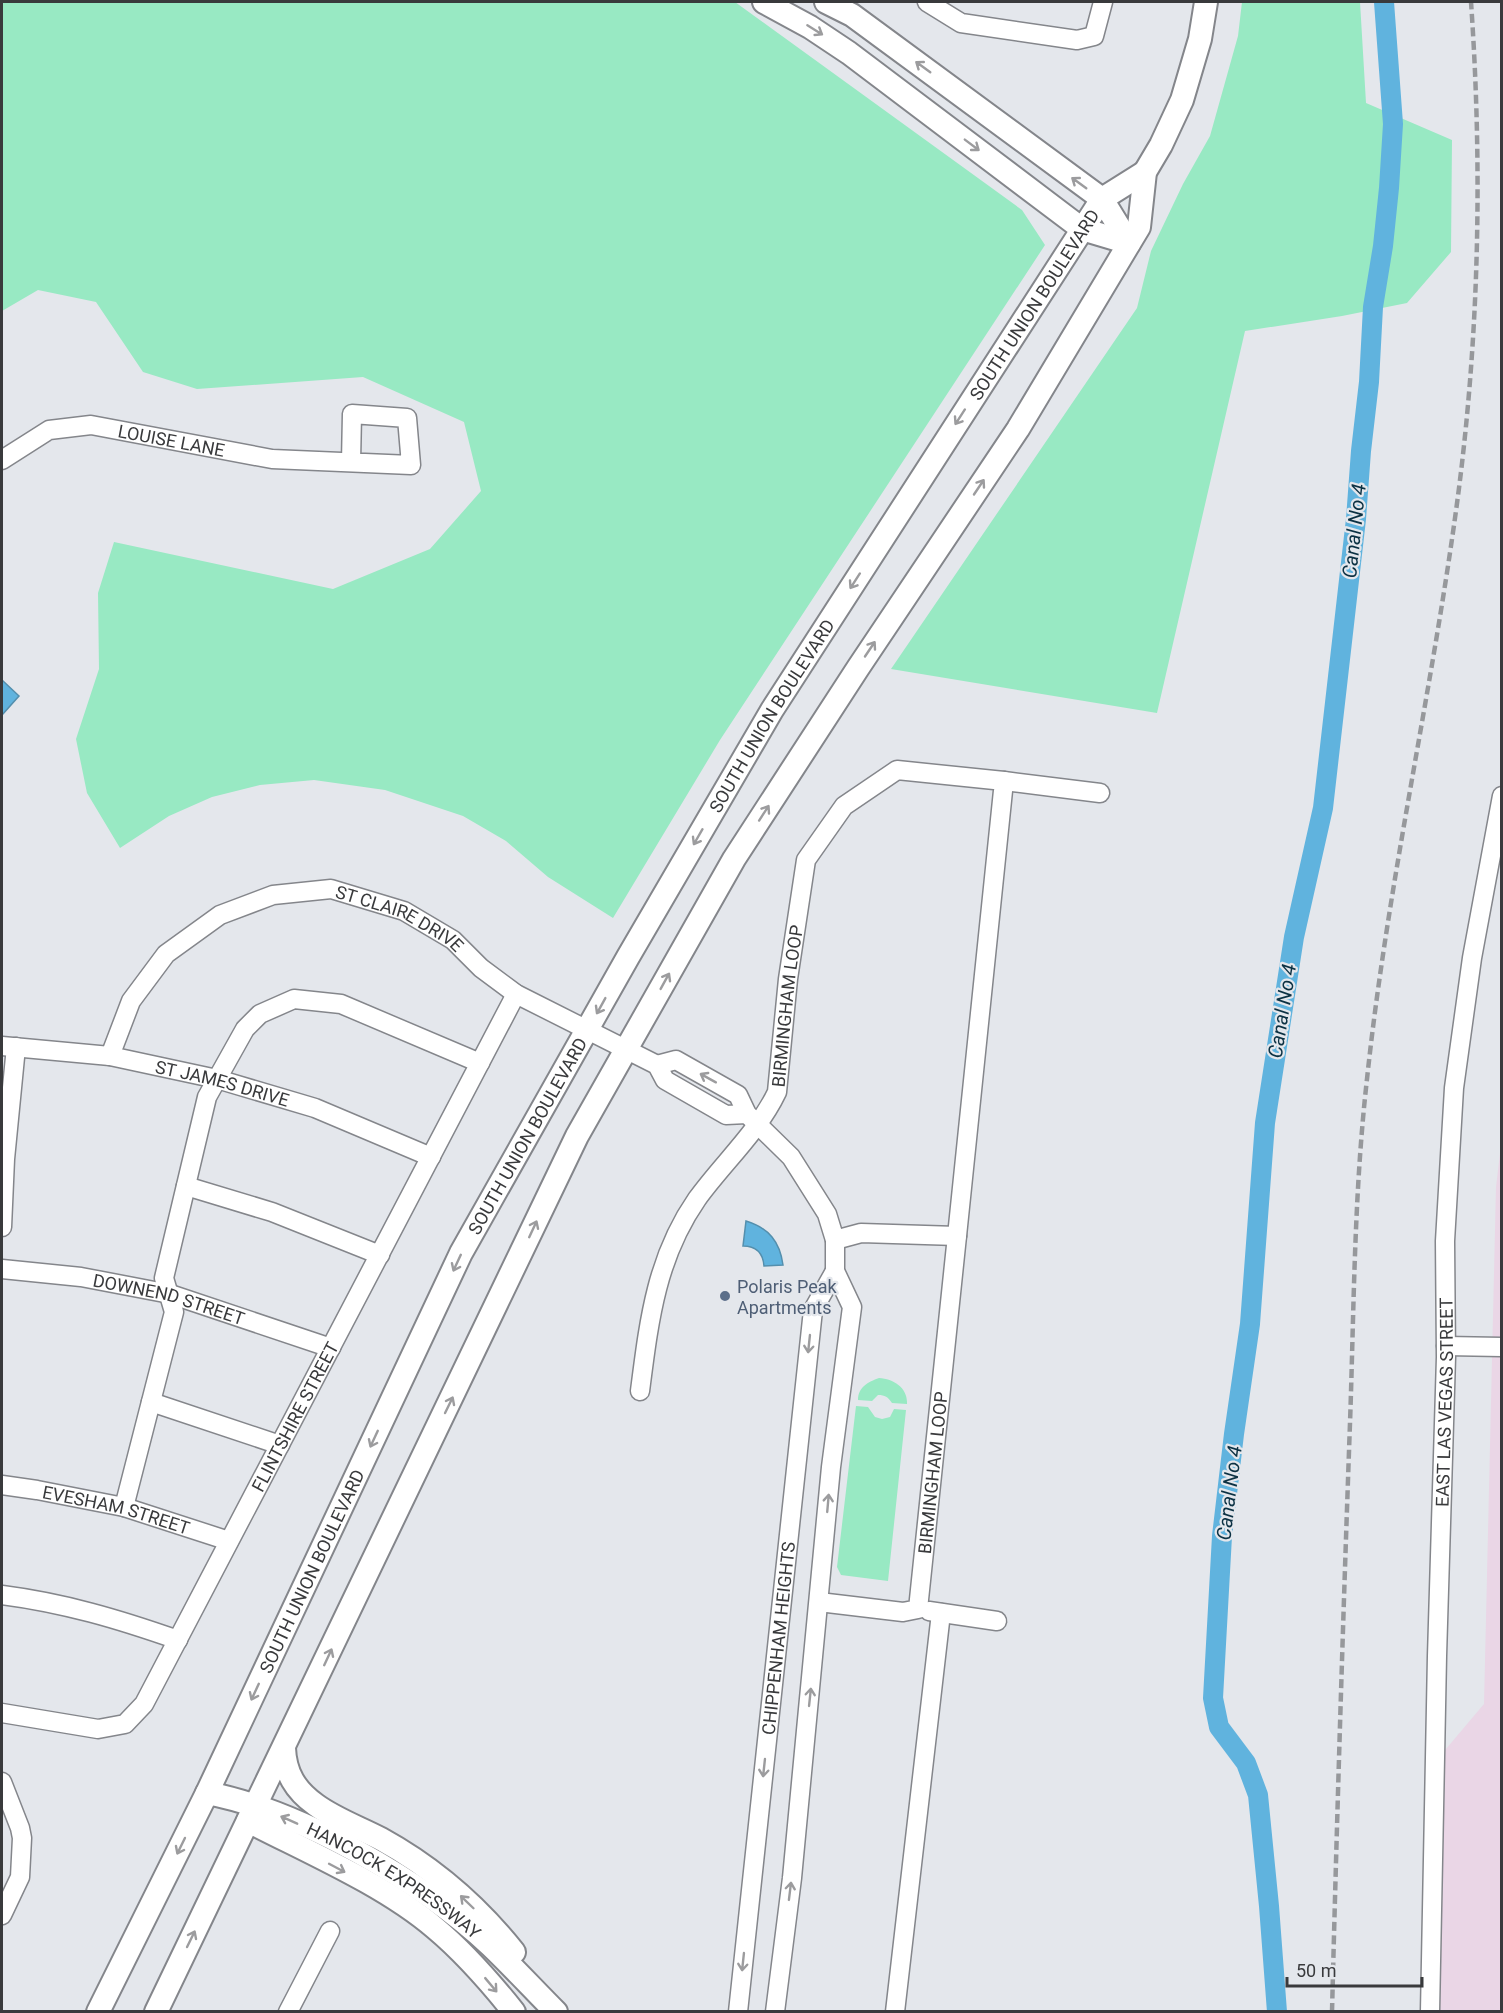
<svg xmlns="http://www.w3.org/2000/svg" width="1503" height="2013" font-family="Roboto,sans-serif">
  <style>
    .industrial { fill: #ead6e6 }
    .green { fill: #98e9c3 }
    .water { fill: #60b3de; stroke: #548fad; stroke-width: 1.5 }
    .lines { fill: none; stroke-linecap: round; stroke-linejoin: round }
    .canal { stroke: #60b3de; stroke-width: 20 }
    .minor-casing { stroke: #84868b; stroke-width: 21 }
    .major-casing { stroke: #84868b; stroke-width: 26 }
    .minor { stroke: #fff; stroke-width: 18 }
    .major { stroke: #fff; stroke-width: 22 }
    .rail { stroke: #96989b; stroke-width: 4.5; stroke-dasharray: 9 4.5; stroke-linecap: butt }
    .oneway { stroke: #9c9c9e }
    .service-dot { fill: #5c6f8a; stroke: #e4e7ec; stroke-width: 2 }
    .labels { text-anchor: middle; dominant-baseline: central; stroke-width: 4.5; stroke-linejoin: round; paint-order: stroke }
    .street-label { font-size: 18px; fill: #393a3c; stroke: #e4e7ec }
    .service-label { font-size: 18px; fill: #4e5e75; stroke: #e4e7ec; text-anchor: start }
    .water-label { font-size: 20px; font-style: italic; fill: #0b3143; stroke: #e4e7ec }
  </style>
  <rect width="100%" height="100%" fill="#e4e7ec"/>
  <!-- industrial -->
  <path class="industrial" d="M1501,1145V2011L1430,2012L1435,1762L1484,1704L1496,1187Z"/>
  <!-- green -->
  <path class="green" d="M2,2H735L1022,210L1045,245L720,740L613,918L548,877L506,841L463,816L385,790L314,780L260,785L212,797L169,816L120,848L87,793L76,739L99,669L98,593L114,542L333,589L430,549L481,491L464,422L363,377L197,389L143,372L96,302L38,290L2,311Z
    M1242,2H1360L1366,103L1452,140L1451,252L1407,303L1342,316L1245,331L1157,713L891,669L1137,308L1151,251L1183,184L1210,136L1238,36Z
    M879,1378C894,1379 908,1388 907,1404L892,1403C888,1397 885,1395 878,1395L872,1401L858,1400C858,1387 868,1382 879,1378Z
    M856,1406L868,1407L875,1417L882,1419L890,1417L894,1409L906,1410L888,1581L841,1575L837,1567Z"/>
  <!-- water -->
  <path class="water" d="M2,680L19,696L2,715Z
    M746,1221C769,1228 780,1242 783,1265L764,1266C763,1253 756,1246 743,1246Z"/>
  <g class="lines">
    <!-- canal -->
    <path class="canal" d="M1277,2012L1269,1906L1258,1795L1246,1763L1219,1727L1213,1698L1222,1536L1234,1434L1250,1324L1265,1123L1294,937L1323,808L1356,519L1361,451L1369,382L1373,307L1383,246L1389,188L1393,124L1384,2"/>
    <!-- minor casing -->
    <g class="minor-casing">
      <g id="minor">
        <path d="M927,2L961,23L1077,40L1094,36L1103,2"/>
        <path id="s1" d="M2,460L49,430L91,425L272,459L411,465L407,418L352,414L351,462"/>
        <path d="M1004,781L1100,793"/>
        <path id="s2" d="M2,1046L110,1056L217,1079L315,1108L431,1157"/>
        <path id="s3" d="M110,1056L131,1001L166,954L220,915L273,895L331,889L404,911L453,940L481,968L516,994L657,1065L665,1080L726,1115L747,1114"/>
        <path d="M657,1065L676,1060L738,1095L747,1114L791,1157L827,1214L835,1240V1271L852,1307L831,1467L792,1878L775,2012"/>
        <path d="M186,1186L272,1212L380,1255"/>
        <path d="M2,1227L5,1159L16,1047"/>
        <path id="s4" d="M2,1269L81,1277L170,1294L331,1348"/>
        <path d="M1446,1346L1502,1347"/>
        <path id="s5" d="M640,1391C649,1321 656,1258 697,1199C723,1163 758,1132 777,1092L788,979L806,860L844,806L897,770L1004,781L957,1236L861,1233L835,1240"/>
        <path d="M151,1402L280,1445"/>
        <path id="s6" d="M2,1485L37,1490L124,1507L229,1541"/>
        <path d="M124,1507L174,1312L164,1278L207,1097L245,1029L260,1014L294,999L341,1004L480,1063"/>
        <path d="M2,1595C64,1603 118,1619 178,1640"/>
        <path id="s7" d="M819,1602L903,1612L918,1609L957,1236"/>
        <path d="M929,1611L997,1621"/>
        <path id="s8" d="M2,1713L98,1729L125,1724L144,1704L516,994"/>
        <path d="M2,1782L20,1828L22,1838L20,1877L2,1915"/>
        <path d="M288,2012L330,1931"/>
        <path id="s9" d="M738,2012L813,1310L835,1271"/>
        <path d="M895,2012L941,1613"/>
        <path id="s10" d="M1430,2012L1437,1656L1446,1357L1445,1241L1454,1088L1472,958L1502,796"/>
      </g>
    </g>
    <!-- major casing -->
    <g class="major-casing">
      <g id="major">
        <path d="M764,2L810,27L849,53L1082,229L1129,243"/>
        <path d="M826,2L852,15L1102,199L1129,243"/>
        <path d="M284,1748C285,1773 295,1790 316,1805C335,1819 360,1828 381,1839C432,1867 478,1907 514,1952"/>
        <path id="s11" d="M207,1793C300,1811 422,1881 491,1946C513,1967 534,1990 556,2012"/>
        <path d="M248,1821C308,1852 385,1885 435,1928C465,1953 490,1982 514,2012"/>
        <path id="s12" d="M98,2012L207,1793L461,1253L628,957L772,710L1102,199L1145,172"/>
        <path d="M156,2012L577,1136L734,859L858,668L1018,429L1139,227L1145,172L1161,145L1182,100L1200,39L1206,2"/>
      </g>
    </g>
    <!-- minor -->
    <use href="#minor" class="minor"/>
    <!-- major -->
    <use href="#major" class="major"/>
    <!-- rail -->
    <path class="rail" d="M1332,2012C1337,1815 1343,1619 1350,1423C1354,1309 1354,1193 1367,1079C1387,890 1429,705 1455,518C1479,347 1483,174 1471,2"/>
  </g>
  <!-- one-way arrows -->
  <defs><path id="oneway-shaft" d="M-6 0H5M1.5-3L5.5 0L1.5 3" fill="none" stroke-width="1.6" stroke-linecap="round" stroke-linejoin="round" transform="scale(1.5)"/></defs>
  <g class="oneway">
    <use href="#oneway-shaft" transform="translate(815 30) rotate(32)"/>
    <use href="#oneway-shaft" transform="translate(923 67) rotate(-144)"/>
    <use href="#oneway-shaft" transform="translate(972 145) rotate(37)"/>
    <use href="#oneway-shaft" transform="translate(1079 183) rotate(-144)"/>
    <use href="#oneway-shaft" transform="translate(960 417) rotate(123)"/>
    <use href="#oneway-shaft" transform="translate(979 487) rotate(-56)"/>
    <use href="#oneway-shaft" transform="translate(855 581) rotate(123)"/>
    <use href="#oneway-shaft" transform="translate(870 649) rotate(-56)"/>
    <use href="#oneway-shaft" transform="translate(764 813) rotate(-57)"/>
    <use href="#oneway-shaft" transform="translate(698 837) rotate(120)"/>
    <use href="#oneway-shaft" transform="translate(665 981) rotate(-61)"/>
    <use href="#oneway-shaft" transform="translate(601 1006) rotate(119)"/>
    <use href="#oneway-shaft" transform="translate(708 1078) rotate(-151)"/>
    <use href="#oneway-shaft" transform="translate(533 1229) rotate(-65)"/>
    <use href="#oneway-shaft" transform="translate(457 1263) rotate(115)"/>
    <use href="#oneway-shaft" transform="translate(809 1344) rotate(96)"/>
    <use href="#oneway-shaft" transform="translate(449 1405) rotate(-64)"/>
    <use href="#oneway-shaft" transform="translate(374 1439) rotate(115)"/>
    <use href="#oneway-shaft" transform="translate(828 1503) rotate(-85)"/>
    <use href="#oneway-shaft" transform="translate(328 1657) rotate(-65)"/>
    <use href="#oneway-shaft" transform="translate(255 1692) rotate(115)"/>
    <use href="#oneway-shaft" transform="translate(810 1697) rotate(-84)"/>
    <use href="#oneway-shaft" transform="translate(764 1768) rotate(96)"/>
    <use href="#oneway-shaft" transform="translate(289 1820) rotate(-156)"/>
    <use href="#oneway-shaft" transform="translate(181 1846) rotate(116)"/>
    <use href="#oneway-shaft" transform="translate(337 1868) rotate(28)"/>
    <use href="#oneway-shaft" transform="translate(790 1891) rotate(-83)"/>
    <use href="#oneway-shaft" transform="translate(467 1902) rotate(-136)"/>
    <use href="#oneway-shaft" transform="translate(191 1939) rotate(-64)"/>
    <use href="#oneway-shaft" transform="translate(743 1962) rotate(96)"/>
    <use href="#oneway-shaft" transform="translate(491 1985) rotate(50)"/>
  </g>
  <!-- markers -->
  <circle class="service-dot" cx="725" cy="1296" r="6"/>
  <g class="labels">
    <!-- street labels -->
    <g class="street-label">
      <text stroke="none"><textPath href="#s12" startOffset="1950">SOUTH UNION BOULEVARD</textPath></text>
      <text stroke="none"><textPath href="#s1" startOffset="180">LOUISE LANE</textPath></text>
      <text stroke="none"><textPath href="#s12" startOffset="1462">SOUTH UNION BOULEVARD</textPath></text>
      <text stroke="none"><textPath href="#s3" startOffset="374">ST CLAIRE DRIVE</textPath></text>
      <text stroke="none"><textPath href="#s5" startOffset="423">BIRMINGHAM LOOP</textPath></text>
      <text stroke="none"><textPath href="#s2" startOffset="224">ST JAMES DRIVE</textPath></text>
      <text stroke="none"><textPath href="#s12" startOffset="976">SOUTH UNION BOULEVARD</textPath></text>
      <text stroke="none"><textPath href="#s4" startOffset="170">DOWNEND STREET</textPath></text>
      <text stroke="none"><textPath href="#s10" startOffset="610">EAST LAS VEGAS STREET</textPath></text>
      <text stroke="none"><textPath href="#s8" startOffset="477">FLINTSHIRE STREET</textPath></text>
      <text stroke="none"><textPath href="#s7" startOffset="237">BIRMINGHAM LOOP</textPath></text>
      <text stroke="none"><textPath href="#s6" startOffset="117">EVESHAM STREET</textPath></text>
      <text stroke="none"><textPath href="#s12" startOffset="490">SOUTH UNION BOULEVARD</textPath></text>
      <text stroke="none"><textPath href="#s9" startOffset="376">CHIPPENHAM HEIGHTS</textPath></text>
      <text stroke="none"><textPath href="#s11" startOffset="208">HANCOCK EXPRESSWAY</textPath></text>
    </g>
    <!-- service labels -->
    <g class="service-label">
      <text x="737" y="1286">Polaris Peak<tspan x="737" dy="21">Apartments</tspan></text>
    </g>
    <!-- water labels -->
    <g class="water-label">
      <text transform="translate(1354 531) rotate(-84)">Canal No 4</text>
      <text transform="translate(1282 1011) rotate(-81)">Canal No 4</text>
      <text transform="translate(1229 1493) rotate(-83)">Canal No 4</text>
    </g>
  </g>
  <!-- border -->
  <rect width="1503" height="2013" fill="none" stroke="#393a3c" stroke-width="6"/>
  <!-- scale -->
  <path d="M1287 1977v9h135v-9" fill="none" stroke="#393a3c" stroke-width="3"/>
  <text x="1296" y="1977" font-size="18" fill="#393a3c" stroke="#e4e7ec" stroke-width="4.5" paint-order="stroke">50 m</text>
</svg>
